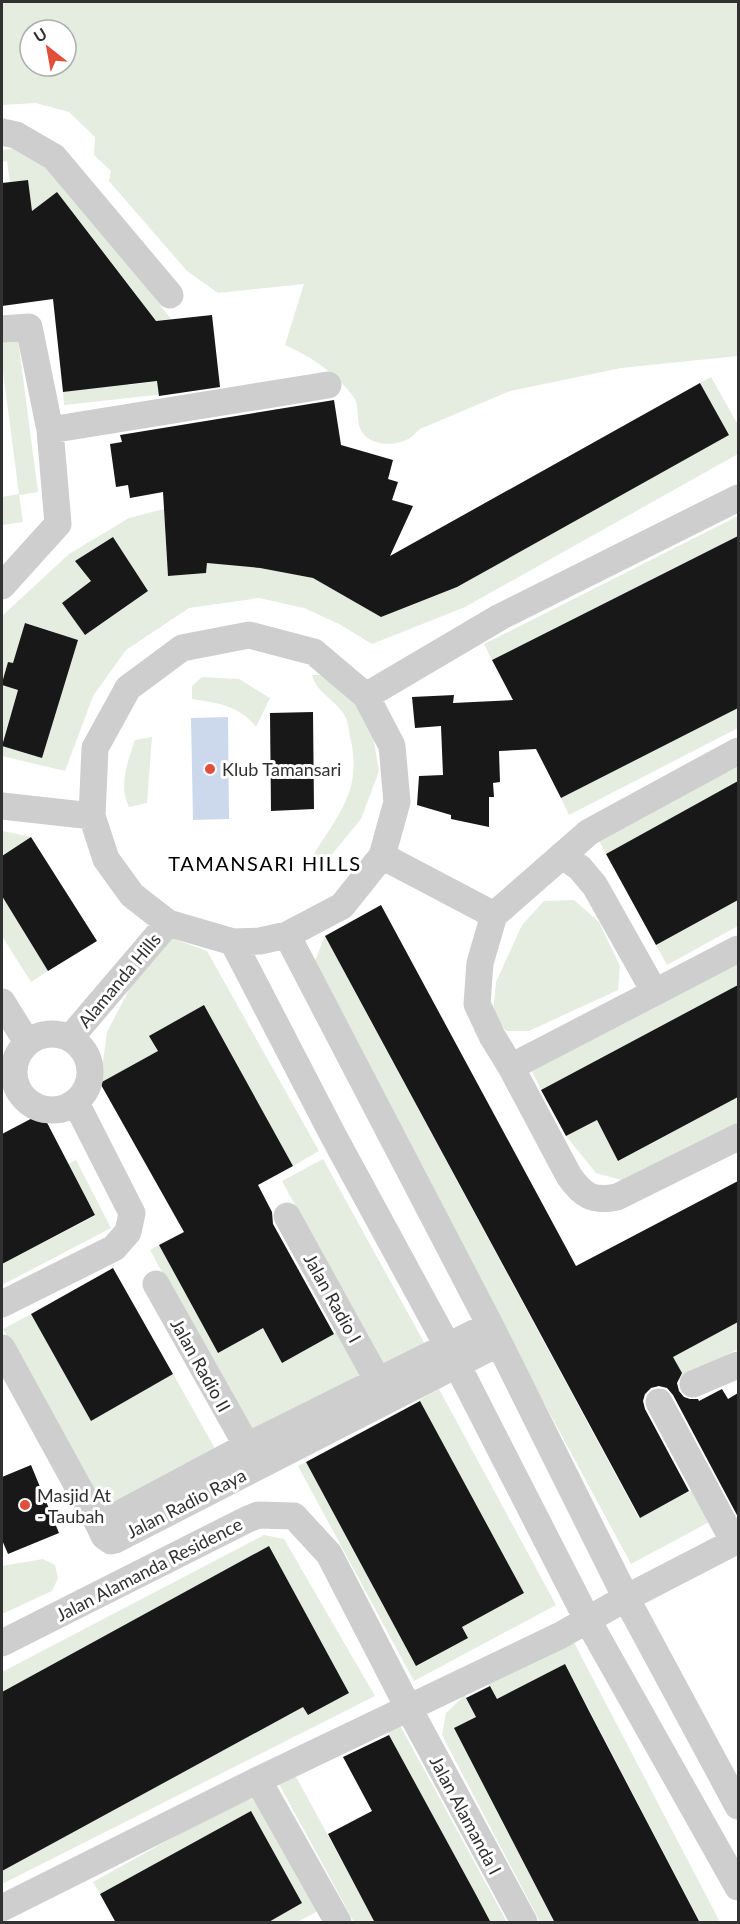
<svg xmlns="http://www.w3.org/2000/svg" width="740" height="1924" font-family="Lato,sans-serif">
  <style>
    .green { fill: #e4eddf; fill-rule: evenodd }
    .water { fill: #ccd9ec }
    .building { fill: #181818 }
    .lines { fill: none; stroke-linecap: round; stroke-linejoin: round }
    .street { stroke: #cecece; stroke-width: 27 }
    .poi-dot { fill: #e14e3a; stroke: #fff; stroke-width: 2 }
    .labels { text-anchor: middle; dominant-baseline: central; stroke-width: 6; stroke-linejoin: round; paint-order: stroke }
    .poi-label { font-size: 18px; fill: #313131; stroke: #fff; text-anchor: start }
    .street-label { font-size: 18px; fill: #313131; stroke: #fff }
    .neighbourhood-label { font-size: 20px; letter-spacing: 1.5px; fill: #000; stroke: #fff }
  </style>
  <rect width="100%" height="100%" fill="#fff"/>
  <!-- green -->
  <path class="green" d="M2,2H738V356L621,368L510,391L420,429C417,432 414,435 410,438C394,448 364,446 359,425C357,417 359,405 354,398C339,375 310,356 285,345L304,284L218,293L187,271L109,181L111,171L94,155L95,137L69,112L36,103L2,105ZM30,30H66V66H30Z
    M24,147L52,164L171,319L121,325L128,385L219,374L220,388L64,405L63,392L102,387L96,328L138,297L57,192L32,211L28,180L10,182L7,161L2,162V150Z
    M18,339L38,492L19,495L23,522L2,525V497L19,494L2,364V341Z
    M711,377L738,425V454L465,607L372,644L339,624L304,608L259,598L189,608L126,650L93,696L65,771L2,756V746L42,758L57,633L26,623L25,667L8,662L2,683V616L69,554L129,518L164,509L168,576L206,573L207,563L260,568L313,578L381,617L729,435L700,383ZM113,537L148,591L85,635L62,603L91,581Z
    M738,516V536L492,660L484,644Z
    M312,675H330L370,718L379,771L361,819L324,864L313,856C337,815 362,792 351,741C349,734 349,725 346,718C338,701 316,693 312,675Z
    M202,677L239,679L270,698L256,727C239,705 217,703 192,699V686Z
    M2,685L18,690L2,744Z
    M738,707V728L569,815L561,798Z
    M152,737L147,803L129,807C118,786 128,761 135,740Z
    M738,762V781L606,854L598,839Z
    M2,831L31,837L2,856Z
    M2,896L48,971L31,982L2,936Z
    M574,900L599,922L620,966L618,990L529,1031H506L493,1014L496,982L522,925L544,901Z
    M738,900V926L667,965L656,945Z
    M325,936L639,1518L696,1488L713,1520L631,1564L311,971Z
    M172,938L207,951L319,1151L293,1166L204,1006L150,1036L158,1051L100,1083L107,1032L149,951Z
    M738,960V985L541,1090L532,1071Z
    M738,1097V1124L629,1182L596,1173L566,1136L597,1120L619,1161Z
    M323,1159L426,1346L385,1368L282,1181Z
    M76,1160L111,1228L2,1285V1264L95,1216L68,1164Z
    M159,1245L218,1353L263,1328L282,1362L337,1332L361,1376L251,1436L150,1250Z
    M31,1314L91,1421L173,1374L217,1452L107,1513L3,1329Z
    M738,1322V1349L669,1385L659,1364Z
    M439,1389L556,1605L414,1681L298,1466L306,1462L417,1666L468,1638L462,1627L454,1464L419,1400Z
    M264,1535L284,1539L375,1696L2,1884V1871L303,1707L308,1715L349,1693L269,1546L2,1692V1672Z
    M43,1559L55,1565L58,1578L52,1591L2,1614V1566Z
    M572,1638L581,1656L720,1922H700L565,1664L505,1695L500,1704L488,1683Z
    M465,1695L476,1717L455,1728L556,1922H540L442,1735L446,1713Z
    M397,1720L507,1922H354L279,1784L295,1775L366,1905L455,1857L385,1727Z
    M253,1793L318,1911L297,1922H267L302,1903L251,1811L100,1894L93,1882Z"/>
  <!-- water -->
  <path class="water" d="M228,717L229,819L193,820L191,718Z"/>
  <!-- building -->
  <path class="building" d="M28,180L32,211L57,192L156,321L212,315L220,387L159,396L157,381L63,392L53,299L2,306V183Z
    M700,383L729,435L457,587L381,617L313,578L260,568L207,563L206,573L168,576L163,492L130,498L128,485L116,487L110,444L122,442L120,435L334,400L341,445L393,460L388,479L398,482L392,500L413,506L390,556Z
    M738,536V708L561,798L536,749L499,751L500,782L493,783L494,797H489V827L451,819V815L417,805L419,776L443,775L441,726L415,728L412,697L454,695L453,703L513,700L492,660Z
    M113,537L148,591L85,635L62,603L91,581L75,561Z
    M25,623L78,640L42,758L2,746L18,690L2,685V683L8,662L13,663Z
    M313,712L314,809L271,811L270,713Z
    M738,781V900L656,945L606,854Z
    M31,837L97,941L48,971L2,896V856Z
    M381,905L576,1266L738,1181V1322L673,1357L682,1373L677,1383L679,1391L684,1397L690,1399H698L699,1401L722,1389L728,1399L738,1393V1517L673,1395L667,1388L659,1386L651,1388L645,1394L643,1401L645,1409L689,1491L640,1518L325,936Z
    M738,985V1097L618,1161L597,1120L566,1136L541,1090Z
    M204,1005L293,1166L258,1185L272,1212L273,1224L334,1334L282,1363L263,1328L218,1353L159,1245L184,1232L100,1083L158,1051L149,1036Z
    M42,1113L95,1215L2,1264V1134Z
    M113,1268L173,1374L91,1421L31,1314Z
    M420,1401L524,1593L462,1627L468,1638L416,1666L306,1462Z
    M31,1465L59,1533L8,1554L2,1540V1477Z
    M269,1546L349,1693L308,1715L303,1707L2,1871V1692Z
    M565,1664L589,1711L700,1923H555L454,1728L476,1717L466,1698L490,1686L497,1699Z
    M389,1735L474,1891L491,1923H375L328,1834L372,1811L343,1757Z
    M251,1811L302,1903L267,1923H116L100,1894Z"/>
  <g class="lines">
    <!-- street -->
    <path class="street" d="M2,132L16,135L54,157L170,295
      M2,329L29,327L50,430L58,524L2,586
      M50,430L328,385
      M366,696L500,617L738,498
      M2,806L92,816
      M562,855L580,868L595,886L654,991
      M382,856L494,915L480,963L477,1004L492,1036L511,1067L569,1176C583,1196 593,1202 617,1197L738,1137
      M494,915L589,832L738,751
      M287,935L490,1325L626,1598L738,1806
      M233,942L260,941L287,935L342,906L382,856L397,802L392,746L366,696L314,652L249,635L182,648L128,688L95,748L92,816L106,859L132,895L168,923L233,942L334,1137L447,1345L587,1619L738,1887
      M2,1002L27,1042
      M14 1072a38 38 0 1 1 76 0a38 38 0 1 1-76 0Z
      M71,1037L168,923
      M511,1067L738,949
      M287,1216L378,1381
      M156,1284L247,1446
      M2,1304L114,1248L128,1232L132,1213L76,1103
      M490,1325L247,1446L99,1525L104,1536L111,1541L115,1540L499,1343
      M2,1348L99,1525
      M693,1384L738,1365
      M659,1402L734,1542
      M2,1643L248,1519L258,1515L294,1516L329,1554L408,1707L524,1922
      M258,1780L338,1922
      M2,1908L258,1780L561,1635L626,1598L738,1540"/>
  </g>
  <!-- markers -->
  <g class="poi-dot">
    <circle cx="210" cy="769" r="6"/>
    <circle cx="25" cy="1505" r="6"/>
  </g>
  <g class="labels">
    <!-- poi labels -->
    <g class="poi-label">
      <text x="222" y="769">Klub Tamansari</text>
      <text x="37" y="1495">Masjid At<tspan x="37" dy="21">- Taubah</tspan></text>
    </g>
    <!-- street labels -->
    <g class="street-label">
      <text transform="translate(119 980) rotate(-50)">Alamanda Hills</text>
      <text transform="translate(333 1298) rotate(61)">Jalan Radio I</text>
      <text transform="translate(201 1365) rotate(61)">Jalan Radio II</text>
      <text transform="translate(186 1503) rotate(-27)">Jalan Radio Raya</text>
      <text transform="translate(149 1569) rotate(-27)">Jalan Alamanda Residence</text>
      <text transform="translate(466 1815) rotate(62)">Jalan Alamanda I</text>
    </g>
    <!-- neighbourhood labels -->
    <g class="neighbourhood-label">
      <text x="265" y="863">TAMANSARI HILLS</text>
    </g>
  </g>
  <!-- border -->
  <rect width="740" height="1924" fill="none" stroke="#313131" stroke-width="6"/>
  <!-- north arrow -->
  <g transform="translate(48 48) rotate(329)"><circle r="28" fill="#ffffff" stroke="#adadad" stroke-width="1.5"/>
  <path d="M0-4.5L10 22L0 15L-10 22Z" fill="#e14e3a"/>
  <text y="-9" font-size="16" font-weight="bold" text-anchor="middle" fill="#313131">U</text>
  </g>
</svg>
